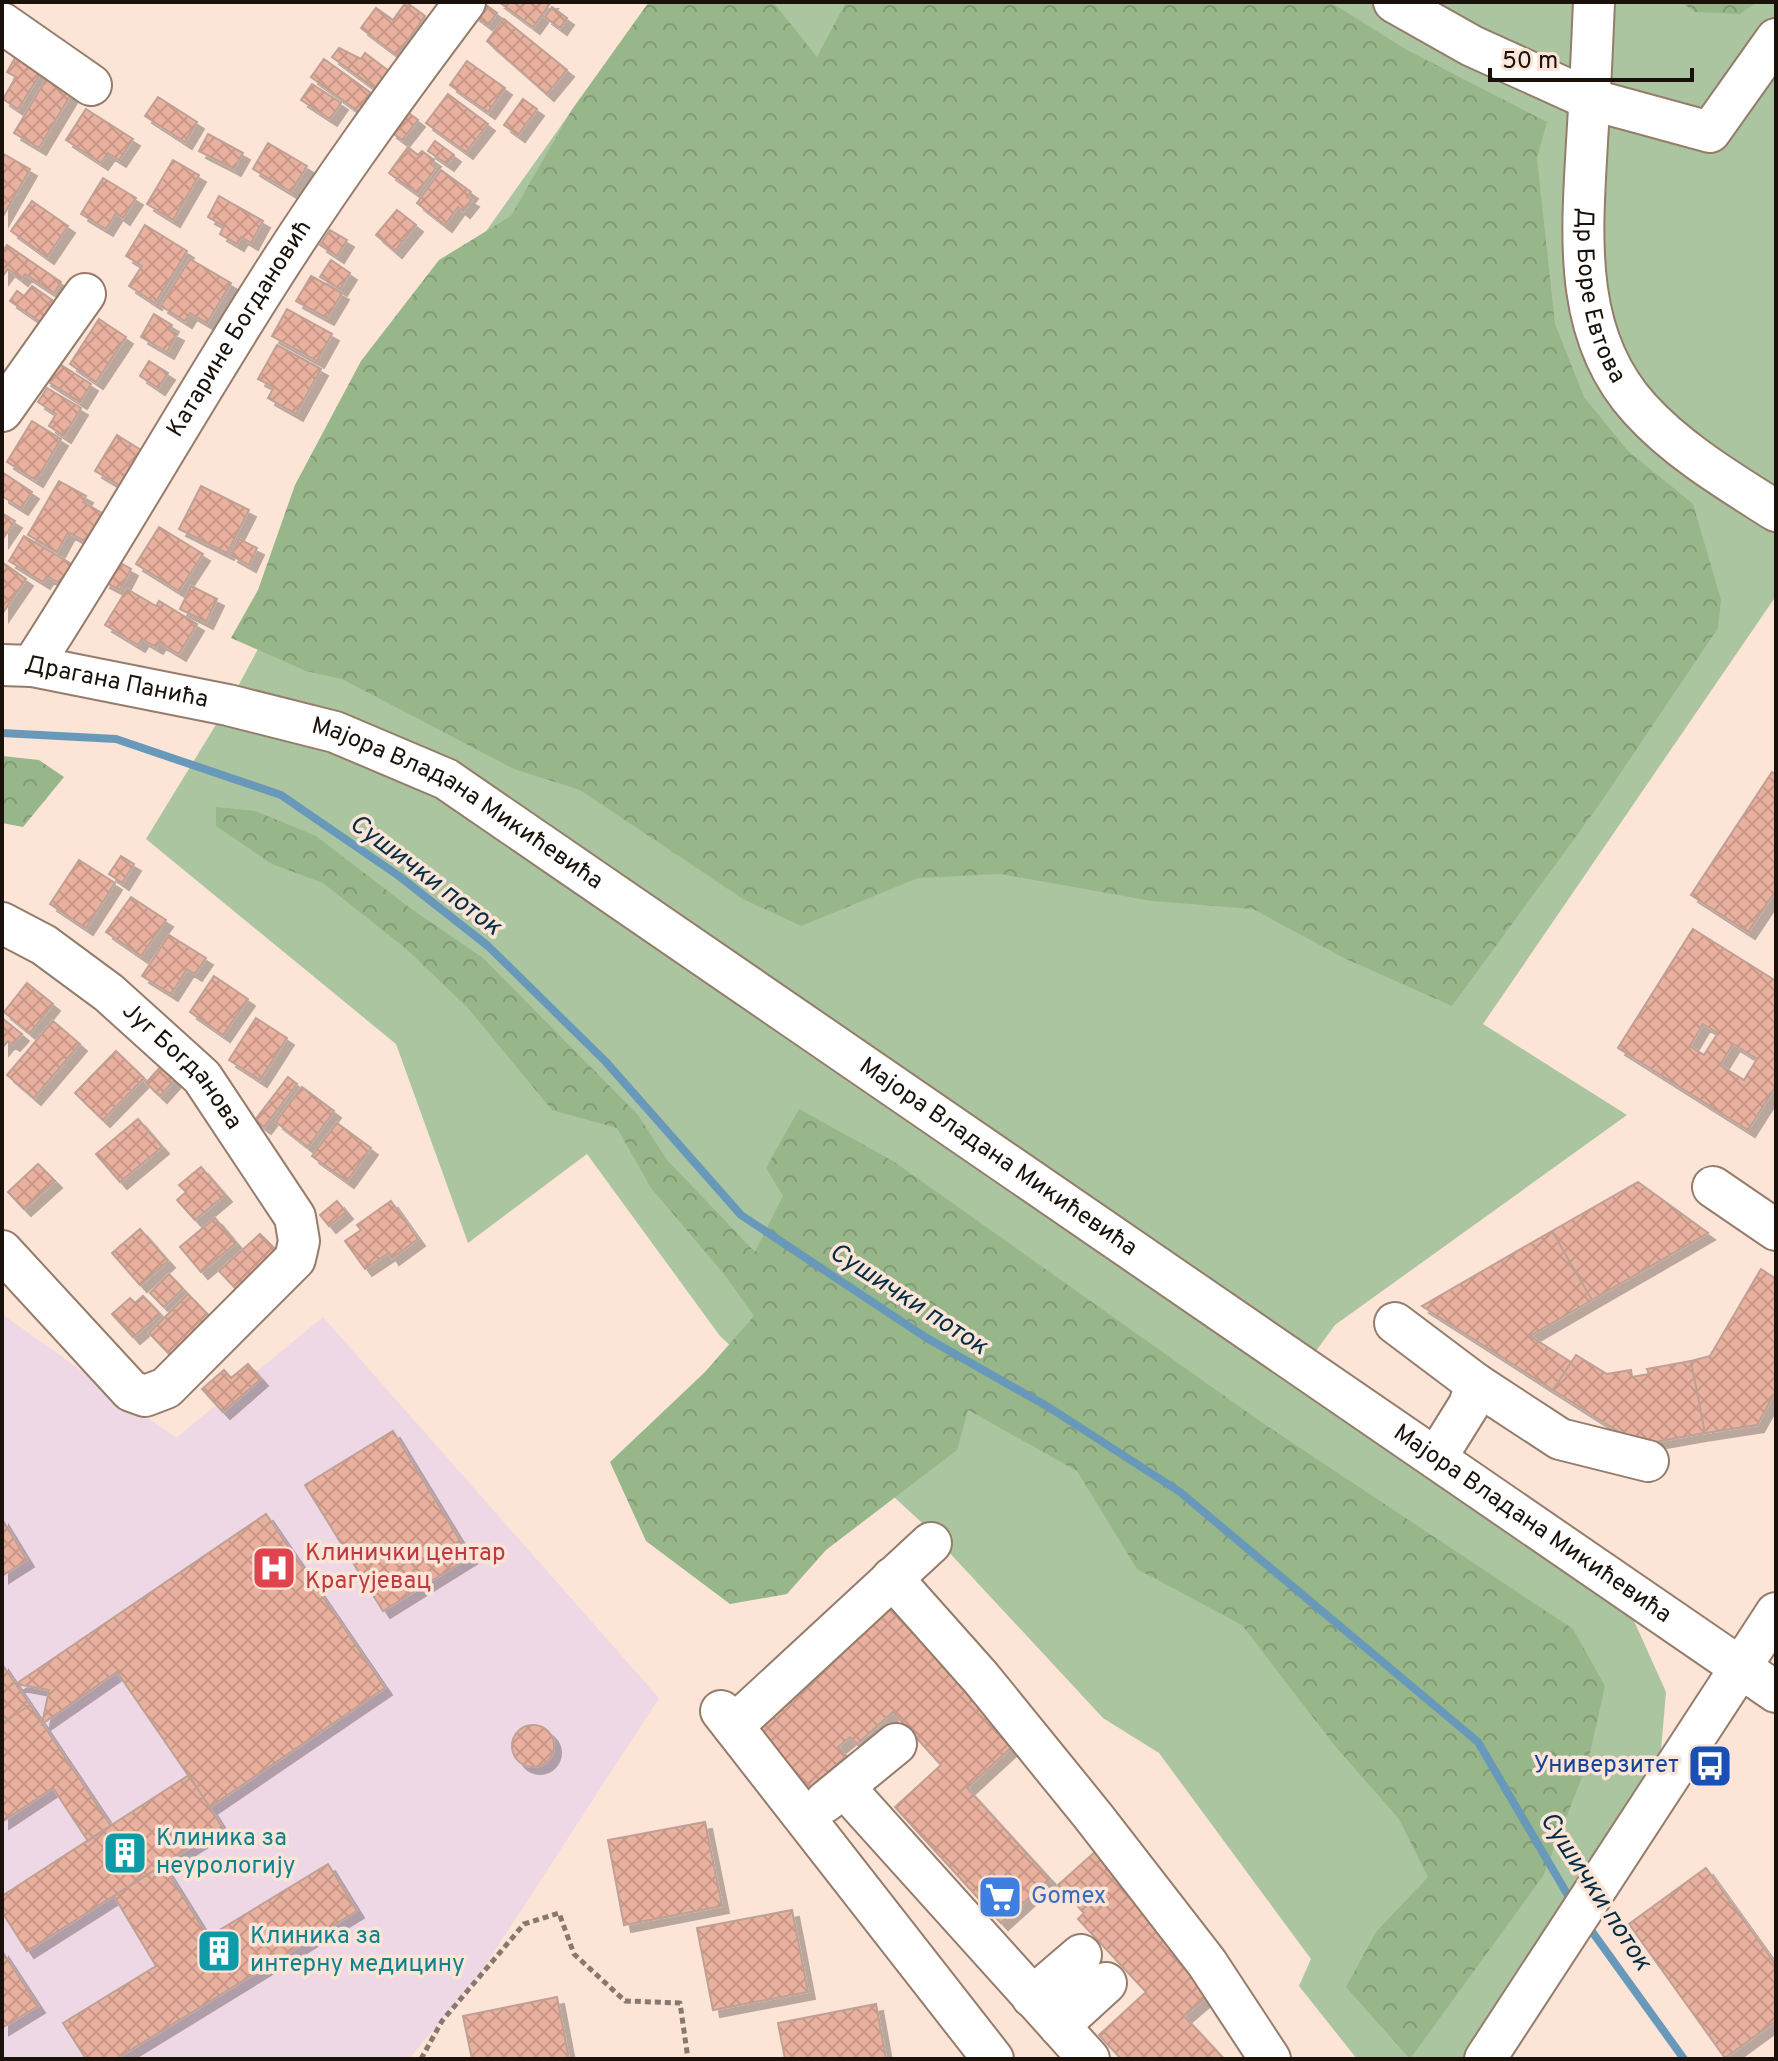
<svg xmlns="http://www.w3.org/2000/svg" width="1778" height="2061" font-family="Overpass,sans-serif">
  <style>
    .medical { fill: #efd8e5 }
    .green { fill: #aac59f }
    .forest { fill: url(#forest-crowns) }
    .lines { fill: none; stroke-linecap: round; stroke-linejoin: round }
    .stream { stroke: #6999ba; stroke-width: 8 }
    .building { fill: url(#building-cross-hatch); stroke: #bfa095; stroke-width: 2; fill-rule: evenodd; filter: url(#shadow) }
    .minor-casing { stroke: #957c6b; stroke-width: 44 }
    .path { stroke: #88786e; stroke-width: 5; stroke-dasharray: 6 4; stroke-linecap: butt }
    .minor { stroke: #fff; stroke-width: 40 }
    .labels { text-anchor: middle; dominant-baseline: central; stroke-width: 7; stroke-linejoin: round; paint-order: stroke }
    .street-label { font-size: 24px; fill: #1a110a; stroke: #fce4d6 }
    .health-label { font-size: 24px; fill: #be3a42; stroke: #fce4d6; text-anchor: start }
    .transit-label { font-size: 24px; fill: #164399; stroke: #fce4d6; text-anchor: end }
    .culture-label { font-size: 24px; fill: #0d838f; stroke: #fce4d6; text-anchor: start }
    .shop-label { font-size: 24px; fill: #366cbe; stroke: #fce4d6; text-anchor: start }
    .water-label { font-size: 26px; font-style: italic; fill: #032d44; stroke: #fce4d6 }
  </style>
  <defs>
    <pattern id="forest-crowns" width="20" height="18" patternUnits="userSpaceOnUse" patternTransform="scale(2)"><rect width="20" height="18" fill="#97b68a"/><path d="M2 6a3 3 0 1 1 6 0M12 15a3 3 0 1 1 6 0" fill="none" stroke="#829b76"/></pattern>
    <pattern id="building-cross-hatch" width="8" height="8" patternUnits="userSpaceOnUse" patternTransform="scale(2)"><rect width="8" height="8" fill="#eab19f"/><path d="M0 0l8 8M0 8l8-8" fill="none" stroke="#c89788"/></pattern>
    <filter id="shadow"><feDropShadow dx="7" dy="7" stdDeviation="0" flood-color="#0004"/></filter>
  </defs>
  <rect width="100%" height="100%" fill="#fce4d6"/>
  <!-- medical -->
  <path class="medical" d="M2,1314L176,1438L323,1317L659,1698L481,1972L409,2059H2Z"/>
  <!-- green -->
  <path class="green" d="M649,2H1776V596L1483,1024L1627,1115L1335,1325L1294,1381L1630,1612L1666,1692L1660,1762L1485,2059H1357L1299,1986L1311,1959L1159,1753L1103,1718L920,1521L720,1336L587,1154L468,1243L396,1044L146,839L228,705L467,258Z"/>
  <!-- forest -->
  <path class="forest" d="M649,2H773L817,57L846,2H1330L1407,50L1547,122L1537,158L1555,324L1584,397L1628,451L1693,504L1721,600L1718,628L1601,802L1452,1006L1344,958L1253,909L1152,901L1000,874L918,878L801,926L743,899L580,790L514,769L342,679L306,671L231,638L258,590L295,485L361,361L439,260L511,216L571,111Z
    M1681,2H1757L1740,14L1695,12Z
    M2,756L39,760L64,777L23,827L2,823Z
    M216,807L255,811L316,836L410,908L483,958L638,1115L667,1160L755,1252L783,1196L766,1168L799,1109L893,1161L1264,1424L1573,1629L1605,1686L1588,1762L1543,1876L1410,2059L1346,1987L1376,1932L1428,1877L1399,1819L1335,1746L1242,1625L1137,1569L1077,1471L968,1410L957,1450L826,1550L787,1594L730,1604L646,1541L610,1462L705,1372L754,1316L724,1274L651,1188L617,1128L552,1110L468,1008L404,947L323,883L272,864L216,826Z"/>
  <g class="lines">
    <!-- stream -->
    <path class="stream" d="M2,733L116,739L281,795L399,876L488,946L606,1062L741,1215L925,1337L1050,1408L1180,1492L1478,1742L1573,1904
      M1588,1926L1684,2059"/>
  </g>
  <!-- building -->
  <path class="building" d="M406,2L425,16L397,55L361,28L376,8L393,20Z
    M482,2L497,13L488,25L473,14Z
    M499,2H551L533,27Z
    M552,7L567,18L560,28L545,17Z
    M504,19L567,70L547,94L487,41Z
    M339,48L361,59L365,53L394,75L381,93L332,57Z
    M20,49L46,65L18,109L3,99L16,77L7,72Z
    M324,59L378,98L365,116L311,77Z
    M467,61L505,88L488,112L450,85Z
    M48,76L73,91L39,148L14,133Z
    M312,84L341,103L330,119L301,100Z
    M448,94L488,124L466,152L426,123Z
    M158,97L197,122L185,142L145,116Z
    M523,99L537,109L518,135L504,125Z
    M86,109L133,139L119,160L108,153L101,163L66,140Z
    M406,111L418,120L402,140L390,131Z
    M208,134L243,153L234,169L199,151Z
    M435,141L454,155L447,164L428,151Z
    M268,143L307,166L291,192L253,169Z
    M408,147L418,155L422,151L434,160L431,164L436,168L417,193L389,173Z
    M2,153L30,169L2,218Z
    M173,160L199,175L173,220L147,204Z
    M441,170L471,192L467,197L472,200L463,211L458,207L445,225L417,203Z
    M103,178L136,198L123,218L116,213L106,229L81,214Z
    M219,196L263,221L251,243L241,237L237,244L220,234L224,226L208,217Z
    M32,201L68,226L47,257L11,231Z
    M397,210L416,225L395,251L376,235Z
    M145,225L187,251L155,303L129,286L142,266L126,256Z
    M330,230L347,240L337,256L320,245Z
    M7,245L61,282L54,293L25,274L21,279L8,269L2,277V252Z
    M190,259L231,283L207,323L190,313L185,321L161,306Z
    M331,260L350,273L340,289L320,277Z
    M311,276L342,293L327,318L296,301Z
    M32,286L65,309L51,329L10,301L17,291L24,296Z
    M287,309L332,334L317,361L272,336Z
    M154,314L172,325L169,330L177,334L167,352L141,337Z
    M99,319L126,337L96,382L70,364Z
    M277,345L321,369L296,414L268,398L274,387L258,379Z
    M55,361L91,384L80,402L44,379Z
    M149,361L168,373L158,388L140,376Z
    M47,388L81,408L64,436L49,426L56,414L38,402Z
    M32,421L61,439L36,480L7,462Z
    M117,435L149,455L127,490L95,471Z
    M2,472L32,492L21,508L2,496Z
    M59,481L86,496L83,502L102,513L86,542L68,532L57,552L28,535Z
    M201,486L249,510L227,553L179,529Z
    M2,513L15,521L2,540Z
    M159,527L203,554L179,591L136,564Z
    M24,536L75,566L64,586L47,576L43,582L9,561Z
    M239,539L257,548L249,565L231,555Z
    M115,560L131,569L120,590L103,581Z
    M2,562L26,579L2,614Z
    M191,586L217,599L206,622L180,609Z
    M127,589L156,606L159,601L197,624L179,654L159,642L156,647L142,639L138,645L105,625Z
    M1772,772L1776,775V890L1748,932L1691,895Z
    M121,856L134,864L122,883L109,874Z
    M79,860L115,883L86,928L50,904Z
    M131,897L166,920L141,956L106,932Z
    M1693,929L1776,981V1086L1748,1130L1618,1048ZM1703,1024L1718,1033L1704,1055L1690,1046ZM1733,1044L1757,1059L1744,1080L1720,1065Z
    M169,935L206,958L195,974L187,969L171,994L142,976Z
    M214,976L248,999L223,1035L190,1012Z
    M27,983L53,1004L30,1033L4,1012Z
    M2,1018L22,1034L13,1044L8,1041L2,1048Z
    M256,1018L287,1038L260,1080L229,1060Z
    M53,1021L80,1044L34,1098L7,1075Z
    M116,1051L144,1078L103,1120L75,1093Z
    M162,1065L177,1077L160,1096L146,1083Z
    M288,1077L297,1084L264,1127L255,1120Z
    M302,1087L334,1111L308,1147L276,1122Z
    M138,1119L162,1147L120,1182L96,1154Z
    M337,1123L371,1148L347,1181L312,1156Z
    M38,1164L55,1181L24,1209L8,1192Z
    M201,1167L225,1195L195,1220L177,1200L186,1192L179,1185Z
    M1638,1182L1708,1233L1592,1300L1552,1231Z
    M337,1201L346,1212L329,1226L320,1215Z
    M391,1201L418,1239L392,1258L389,1253L365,1269L345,1241L361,1230L357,1225Z
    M215,1218L236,1243L201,1272L180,1247Z
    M140,1229L168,1261L140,1285L112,1253Z
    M1552,1231L1592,1300L1530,1336L1571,1362L1553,1390L1422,1306Z
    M260,1234L281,1255L240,1293L219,1271Z
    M1761,1269L1776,1279V1391L1757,1425L1705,1433L1691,1361L1710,1356Z
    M169,1274L183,1289L164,1307L150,1293Z
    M188,1294L211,1318L172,1357L149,1333Z
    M143,1296L160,1314L133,1337L112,1314L130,1298L135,1303Z
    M1576,1355L1607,1374L1631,1370L1632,1377L1649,1374L1647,1369L1691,1361L1705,1433L1649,1443L1627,1437L1553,1390Z
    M248,1364L261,1379L223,1412L202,1389L224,1370L231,1378Z
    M393,1431L470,1557L383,1611L305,1485Z
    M266,1514L385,1688L210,1807L117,1672L42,1724L49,1690L16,1684Z
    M2,1519L27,1560L2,1576Z
    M892,1608L1015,1744L967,1788L1050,1879L1001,1923L895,1807L941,1765L893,1712L857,1744L850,1737L838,1747L846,1756L806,1792L753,1734Z
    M2,1664L30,1705L2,1723Z
    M30,1705L111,1826L88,1841L53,1788L2,1822V1723Z
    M512 1746a21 21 0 1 1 42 0a21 21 0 1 1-42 0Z
    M189,1775L222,1827L27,1951L2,1912V1896Z
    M705,1822L722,1906L624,1925L608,1840Z
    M1106,1842L1212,1992L1184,2016L1224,2059H1121L1099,2035L1146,1992L1078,1919L1084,1913L1058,1885Z
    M328,1864L357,1911L116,2059H86L63,2023L156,1966L114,1896L163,1865L208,1937Z
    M1706,1868L1776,1965V2021L1725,2058L1629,1924Z
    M792,1910L808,1992L713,2010L697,1928Z
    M2,1951L38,2006L2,2028Z
    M557,1997L569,2059H472L463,2016Z
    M876,2004L886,2059H785L778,2023Z"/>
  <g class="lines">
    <!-- minor casing -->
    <g class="minor-casing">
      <g id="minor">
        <path d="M1394,2L1472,46L1589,99L1710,132L1776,39"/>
        <path id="s1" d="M1594,2C1592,49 1590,95 1587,142C1582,234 1572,335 1640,409C1678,451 1729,481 1776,511"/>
        <path d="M2,23L91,85"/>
        <path d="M2,411L85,294"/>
        <path id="s2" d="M2,665L32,666L228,705L335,732L446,779L1776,1692"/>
        <path id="s3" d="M32,666C113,541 186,411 267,284C328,187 396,94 465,2"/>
        <path id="s4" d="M2,923L44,945L109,993L202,1077L295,1217L299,1241L295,1259L166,1388L145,1396L131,1391L2,1251"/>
        <path d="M1713,1187L1776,1230"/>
        <path d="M1395,1323L1476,1384L1469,1405L1436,1458"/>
        <path d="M1476,1384L1560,1439L1648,1461"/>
        <path d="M892,1578L981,1678L1093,1816L1207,1963L1270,2059"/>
        <path d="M721,1711L993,2059"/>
        <path d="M733,1726L931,1543"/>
        <path d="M844,1787L1089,2059"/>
        <path d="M825,1802L896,1744"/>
        <path d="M1032,1997L1081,1955"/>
        <path d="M1059,2026L1106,1983"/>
        <path d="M1485,2059L1776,1613"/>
      </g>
    </g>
    <!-- path -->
    <path class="path" d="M421,2059L442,2021L524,1924L559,1913L574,1954L625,2001L680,2003L688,2059"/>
    <!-- minor -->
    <use href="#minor" class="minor"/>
  </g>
  <!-- icons -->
  <defs>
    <g id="hospital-square" transform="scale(2.3)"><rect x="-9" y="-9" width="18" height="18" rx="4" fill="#e0444e" stroke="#fce4d6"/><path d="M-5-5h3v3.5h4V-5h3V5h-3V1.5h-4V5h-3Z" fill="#fff"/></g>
    <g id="bus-square" transform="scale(2.3)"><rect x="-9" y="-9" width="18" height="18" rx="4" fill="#1a4fb4" stroke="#fce4d6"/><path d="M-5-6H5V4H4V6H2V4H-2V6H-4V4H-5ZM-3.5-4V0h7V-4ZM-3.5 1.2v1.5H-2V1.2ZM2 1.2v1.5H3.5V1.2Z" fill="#fff"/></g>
    <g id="building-square" transform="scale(2.3)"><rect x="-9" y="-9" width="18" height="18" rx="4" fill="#0f9aa8" stroke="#fce4d6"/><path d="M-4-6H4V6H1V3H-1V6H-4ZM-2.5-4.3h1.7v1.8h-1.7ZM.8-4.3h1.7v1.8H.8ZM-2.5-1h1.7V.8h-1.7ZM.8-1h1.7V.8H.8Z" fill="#fff"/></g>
    <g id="supermarket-square" transform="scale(2.3)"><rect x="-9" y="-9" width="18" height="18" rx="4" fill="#3f7fe0" stroke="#fce4d6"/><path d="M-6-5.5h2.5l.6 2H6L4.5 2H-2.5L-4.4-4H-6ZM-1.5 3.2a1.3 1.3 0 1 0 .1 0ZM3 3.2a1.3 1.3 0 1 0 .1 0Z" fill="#fff"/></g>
  </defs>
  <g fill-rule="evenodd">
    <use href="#hospital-square" x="274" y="1568"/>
    <use href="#bus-square" x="1710" y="1766"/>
    <use href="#building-square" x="125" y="1853"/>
    <use href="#supermarket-square" x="1000" y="1897"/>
    <use href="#building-square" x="219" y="1951"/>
  </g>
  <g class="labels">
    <!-- street labels -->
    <g class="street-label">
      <text stroke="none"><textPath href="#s1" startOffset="296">Др Боре Евтова</textPath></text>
      <text stroke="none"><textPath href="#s3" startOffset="396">Катарине Богдановић</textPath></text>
      <text stroke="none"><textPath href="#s2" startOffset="116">Драгана Панића</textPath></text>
      <text stroke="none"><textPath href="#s2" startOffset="482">Мајора Владана Микићевића</textPath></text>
      <text stroke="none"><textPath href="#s4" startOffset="232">Југ Богданова</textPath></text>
      <text stroke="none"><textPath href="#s2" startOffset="1130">Мајора Владана Микићевића</textPath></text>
      <text stroke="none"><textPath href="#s2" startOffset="1778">Мајора Владана Микићевића</textPath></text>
    </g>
    <!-- health labels -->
    <g class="health-label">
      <text x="305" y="1554">Клинички центар<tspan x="305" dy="28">Крагујевац</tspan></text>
    </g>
    <!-- transit labels -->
    <g class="transit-label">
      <text x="1679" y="1766">Универзитет</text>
    </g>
    <!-- culture labels -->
    <g class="culture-label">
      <text x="156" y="1839">Клиника за<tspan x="156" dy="28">неурологију</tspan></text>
      <text x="250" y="1937">Клиника за<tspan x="250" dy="28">интерну медицину</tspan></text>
    </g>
    <!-- shop labels -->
    <g class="shop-label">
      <text x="1031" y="1897">Gomex</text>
    </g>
    <!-- water labels -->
    <g class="water-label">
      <text transform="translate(425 876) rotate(37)">Сушички поток</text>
      <text transform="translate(908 1300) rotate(33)">Сушички поток</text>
      <text transform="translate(1595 1892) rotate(57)">Сушички поток</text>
    </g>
  </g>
  <!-- border -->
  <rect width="1778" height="2061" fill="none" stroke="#1a110a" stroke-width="8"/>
  <!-- scale -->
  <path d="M1490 68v12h202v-12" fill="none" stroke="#1a110a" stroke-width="4"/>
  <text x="1502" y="68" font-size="24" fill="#1a110a" stroke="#fce4d6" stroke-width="6" paint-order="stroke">50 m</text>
</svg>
